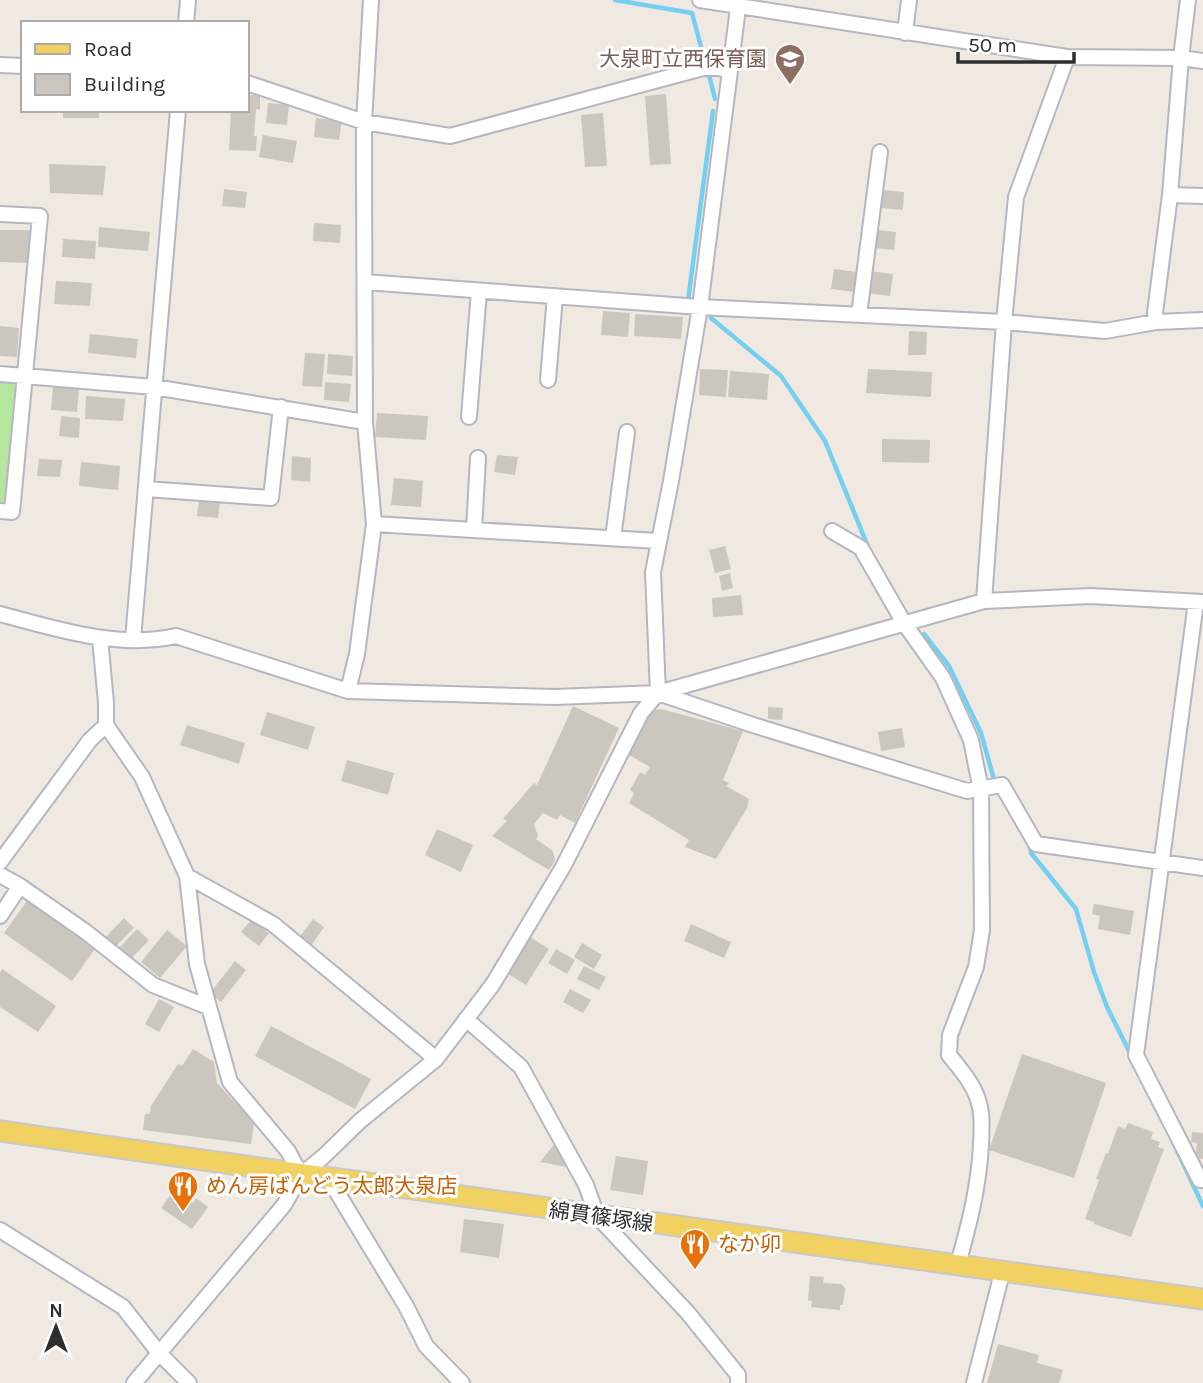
<svg xmlns="http://www.w3.org/2000/svg" width="1203" height="1383" font-family="Karla,'Noto Sans JP',sans-serif">
  <style>
    .green { fill: #b6e59e }
    .lines { fill: none; stroke-linecap: round; stroke-linejoin: round }
    .stream { stroke: #75cff0; stroke-width: 4.5 }
    .building { fill: #cbc7bf }
    .minor-casing { stroke: #b4b7c1; stroke-width: 18 }
    .major-casing { stroke: #c9c9c9; stroke-width: 23 }
    .minor { stroke: #fff; stroke-width: 14 }
    .major { stroke: #f2d163; stroke-width: 19 }
    .labels { text-anchor: middle; dominant-baseline: central; stroke-width: 6; stroke-linejoin: round; paint-order: stroke }
    .education-label { font-size: 21px; fill: #785e54; stroke: #fff; text-anchor: end }
    .food-label { font-size: 21px; fill: #c56008; stroke: #fff; text-anchor: start }
    .street-label { font-size: 21px; fill: #2e2e2e; stroke: #fff }
  </style>
  <rect width="100%" height="100%" fill="#efe9e1"/>
  <!-- green -->
  <path class="green" d="M0,382L18,383L4,508H0Z"/>
  <g class="lines">
    <!-- stream -->
    <path class="stream" d="M615,0L692,13L704,58
      M709,75L715,99
      M688,301L713,111
      M711,318L781,376L825,441L869,549
      M924,634L949,666L981,733L995,783
      M1030,844L1031,853L1076,909L1094,972L1107,1007L1132,1057
      M1174,1144L1203,1206"/>
  </g>
  <!-- building -->
  <path class="building" d="M666,94L671,164L650,165L645,96Z
    M247,95H260V110L256,109L254,136H257L256,151L229,150L231,110H247Z
    M268,103L289,105L287,125L266,123Z
    M63,110H99V118H63Z
    M603,113L607,166L585,167L581,115Z
    M316,118L342,121L339,140L314,137Z
    M263,135L297,141L293,163L259,157Z
    M49,164L106,166L103,195L50,193Z
    M224,189L247,192L245,208L222,206Z
    M883,190L904,192L903,210L881,208Z
    M314,223L341,225L340,243L313,241Z
    M99,227L150,232L148,251L98,247Z
    M0,230H30L27,263L0,262Z
    M877,230L896,232L894,250L875,248Z
    M63,239L96,241L95,259L62,257Z
    M834,269L857,272L855,292L831,289Z
    M869,271L893,274L890,296L866,293Z
    M56,281L92,283L90,306L54,304Z
    M603,311L630,313L628,337L601,335Z
    M635,314L683,317L681,339L634,336Z
    M0,326L19,328L17,357L0,356Z
    M909,331L927,332L926,355H908Z
    M90,334L138,339L136,358L88,353Z
    M305,353L325,354L322,387L302,386Z
    M328,354L353,356L352,376L327,374Z
    M700,369L728,370L726,397L699,395Z
    M868,369L932,372L931,397L866,393Z
    M730,371L769,374L767,400L728,397Z
    M325,382L351,384L349,402L324,400Z
    M53,387L79,389L77,412L51,410Z
    M86,396L125,399L123,421L85,419Z
    M377,413L428,416L426,440L375,437Z
    M61,416L80,418L79,438L59,436Z
    M882,439L930,440L929,463L882,462Z
    M497,455L518,457L515,475L494,472Z
    M292,456L311,458L310,482L291,480Z
    M39,459L62,460L60,477L37,476Z
    M81,462L120,466L118,490L79,486Z
    M394,478L423,481L421,507L391,505Z
    M199,501L220,503L218,518L197,516Z
    M725,546L731,569L715,573L709,550Z
    M730,573L733,588L722,591L719,576Z
    M741,595L743,615L713,617L712,598Z
    M573,706L619,728L575,823L560,815L557,820L543,813L534,824L538,836L536,839L553,851L555,861L549,870L492,836L507,821L503,819L534,783L537,785Z
    M768,707L783,708L782,720L768,719Z
    M661,709L743,731L723,780L729,783L726,786L749,799L747,808L716,859L685,847L689,840L629,803L634,793L630,790L640,772L645,775L650,767L629,755L646,711Z
    M267,712L315,727L308,750L260,735Z
    M187,725L245,743L239,764L180,745Z
    M902,728L905,747L881,751L878,732Z
    M347,760L394,773L388,795L341,781Z
    M437,829L473,845L461,872L425,855Z
    M29,898L97,946L72,981L4,933Z
    M1094,904L1134,911L1130,935L1098,929L1100,916L1092,914Z
    M124,918L134,928L115,947L105,938Z
    M252,919L269,933L259,946L241,932Z
    M313,919L324,927L310,947L299,938Z
    M691,924L731,942L724,958L684,941Z
    M137,929L149,940L130,960L118,949Z
    M167,930L187,946L160,978L141,962Z
    M530,937L549,949L526,985L507,973Z
    M582,943L602,955L594,969L574,957Z
    M556,949L575,960L567,974L548,963Z
    M235,961L246,970L221,1002L210,993Z
    M584,966L606,977L599,990L577,979Z
    M2,969L56,1006L38,1032L0,1007V973Z
    M570,989L591,1000L583,1013L563,1002Z
    M159,999L174,1007L159,1032L145,1024Z
    M271,1026L371,1079L355,1109L255,1056Z
    M193,1049L214,1062L217,1083L254,1123L251,1144L143,1130L145,1114H150L151,1106L178,1064L182,1066Z
    M1022,1054L1106,1083L1074,1178L989,1150Z
    M1128,1123L1153,1132L1151,1139L1160,1142L1158,1147L1164,1149L1131,1237L1094,1224V1222L1085,1219L1099,1180L1096,1179L1106,1153L1108,1154L1118,1126L1125,1129Z
    M1192,1132L1203,1133V1159L1195,1158L1197,1143L1191,1142Z
    M555,1143L568,1167L540,1162Z
    M616,1156L648,1161L643,1195L610,1190Z
    M174,1190L193,1203L196,1198L208,1207L192,1229L161,1208Z
    M464,1219L504,1224L499,1258L460,1252Z
    M810,1276L824,1277L823,1283L841,1284L845,1288L843,1305H840V1310L811,1307L812,1301H808Z
    M998,1344L1039,1355L1037,1363L1063,1370L1059,1383H987Z"/>
  <g class="lines">
    <!-- minor casing -->
    <g class="minor-casing">
      <path id="minor" d="M700,0L1067,57L1181,58L1203,61
        M186,23L188,0
        M905,33L909,0
        M0,65L23,66
        M247,83L364,122L450,136L703,68H718L730,70
        M1170,195L1203,196
        M0,214L40,216L12,512L0,511
        M365,282L700,307L1004,322L1105,331L1156,322L1203,320
        M859,315L880,152
        M1156,322L1155,313L1170,195L1181,58L1188,0
        M0,374L154,387L365,422
        M548,380L555,296
        M469,417L479,291
        M146,489L271,498L281,407
        M374,524L658,541
        M474,530L478,458
        M832,531L861,548L904,623L943,678L971,740L981,790L982,930L976,967L950,1035L949,1055C958,1066 968,1077 974,1090C983,1107 982,1125 981,1144C979,1186 969,1226 957,1267
        M613,538L627,432
        M984,601L1004,322L1016,197L1067,57
        M1196,602L1136,1055L1200,1180H1203
        M0,614C57,629 117,649 176,636L348,691L555,697L658,693L984,601L1090,596L1203,602
        M100,638L106,703V725L142,777L187,876L197,964L230,1082L288,1151L301,1175
        M133,639L178,110
        M348,691L357,654L374,524L365,422L364,178V122L371,0
        M658,693L753,725L967,791L1002,785L1036,844L1203,868
        M0,862L90,740L106,725
        M0,875L20,886L86,932L153,985L208,1007
        M187,876L273,924L436,1059
        M0,916L20,886
        M466,1019L521,1067L586,1185L597,1216L688,1313L738,1375V1383
        M329,1179L406,1306L426,1346L462,1383
        M0,1230L123,1307L159,1353L189,1383
        M134,1383L284,1205L301,1175L324,1156L360,1121L436,1059L493,984L563,867L641,713L658,693L653,572L671,481L700,307L739,0
        M974,1383L1002,1273"/>
    </g>
    <!-- major casing -->
    <g class="major-casing">
      <path id="major" d="M0,1131C401,1188 802,1246 1203,1299"/>
    </g>
    <!-- minor -->
    <use href="#minor" class="minor"/>
    <!-- major -->
    <use href="#major" class="major"/>
  </g>
  <!-- icons -->
  <defs>
    <g id="school-pin" transform="scale(1.575)"><path d="M0 17L-7.5 6A9.5 9.5 0 1 1 7.5 6Z" fill="#8d6e63" stroke="#fff"/><path d="M0-5L7-2L0 1L-7-2ZM-4 1L0 2.5L4 1V4Q0 6-4 4Z" fill="#fff"/></g>
    <g id="restaurant-pin" transform="scale(1.575)"><path d="M0 17L-7.5 6A9.5 9.5 0 1 1 7.5 6Z" fill="#e8710a" stroke="#fff"/><path d="M-5-6h1v4h1v-4h1v4h1v-4h1v5L-1.5 .5V6h-2V.5L-5-1ZM5-6V6H3V1.5H1.5Q1.5-4 5-6Z" fill="#fff"/></g>
  </defs>
  <g fill-rule="evenodd">
    <use href="#school-pin" x="790" y="59"/>
    <use href="#restaurant-pin" x="183" y="1186"/>
    <use href="#restaurant-pin" x="695" y="1244"/>
  </g>
  <g class="labels">
    <!-- education labels -->
    <g class="education-label">
      <text x="767" y="59">大泉町立西保育園</text>
    </g>
    <!-- food labels -->
    <g class="food-label">
      <text x="206" y="1186">めん房ばんどう太郎大泉店</text>
      <text x="718" y="1244">なか卯</text>
    </g>
    <!-- street labels -->
    <g class="street-label">
      <text transform="translate(601 1217) rotate(8)">綿貫篠塚線</text>
    </g>
  </g>
  <!-- legend -->
  <rect x="21" y="21" width="228" height="91" fill="#ffffff" stroke="#ababab" stroke-width="2"/>
  <rect x="35" y="44" width="35" height="10" fill="#f2d163" stroke="#ababab" stroke-width="2"/>
  <text x="84" y="56" font-size="21" fill="#2e2e2e">Road</text>
  <rect x="35" y="74" width="35" height="21" fill="#cbc7bf" stroke="#ababab" stroke-width="2"/>
  <text x="84" y="91" font-size="21" fill="#2e2e2e">Building</text>
  <!-- north arrow -->
  <g transform="translate(56 1327)" stroke="#ffffff" stroke-width="5" paint-order="stroke">
  <path d="M0-5L12 26L0 18L-12 26Z" fill="#2e2e2e"/>
  <text y="-10" font-size="19" font-weight="bold" text-anchor="middle" fill="#2e2e2e">N</text>
  </g>
  <!-- scale -->
  <path d="M958 52v10h116v-10" fill="none" stroke="#2e2e2e" stroke-width="3.5"/>
  <text x="968" y="52" font-size="21" fill="#2e2e2e" stroke="#ffffff" stroke-width="5" paint-order="stroke">50 m</text>
</svg>
